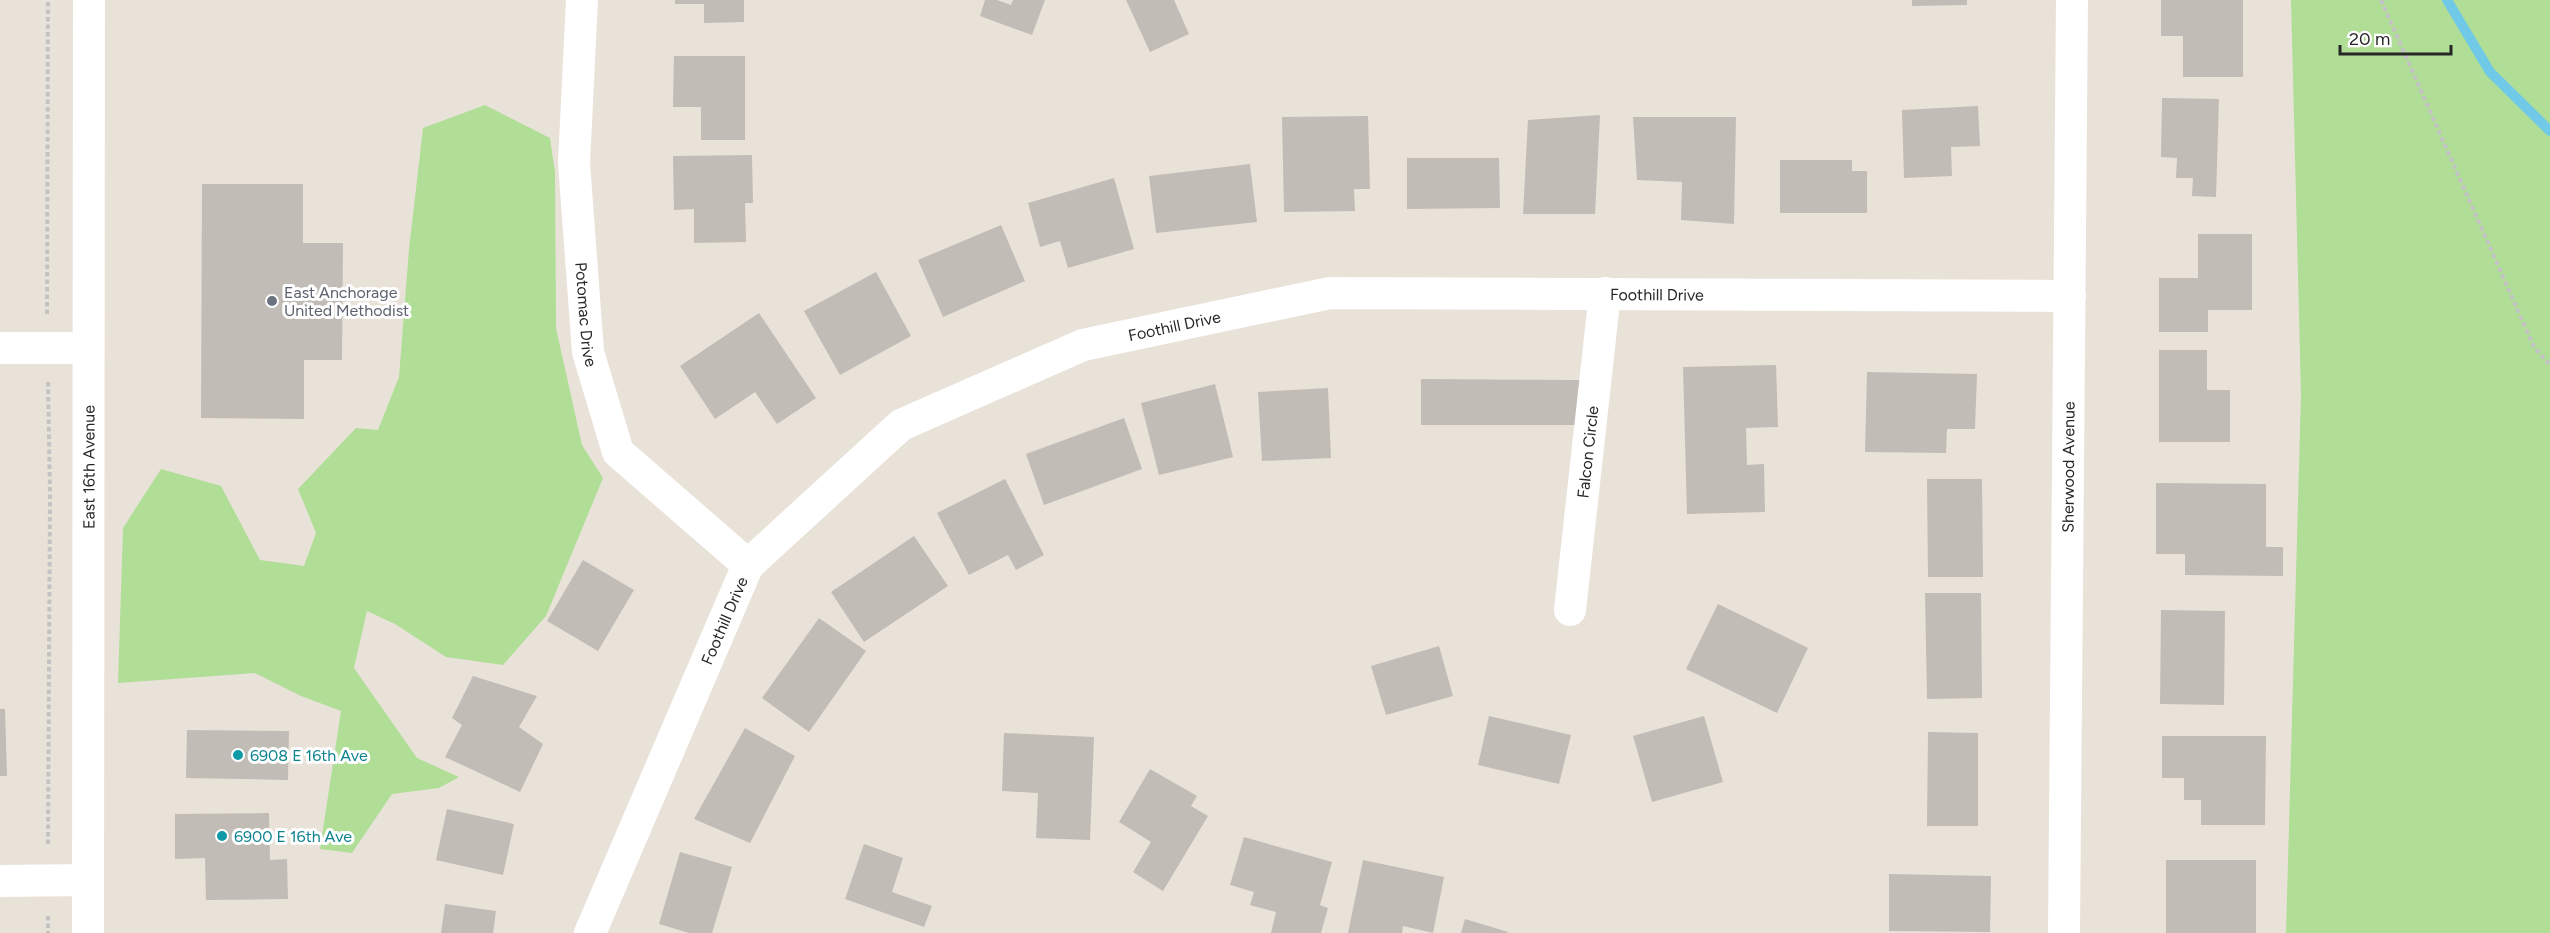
<svg xmlns="http://www.w3.org/2000/svg" width="2550" height="933" font-family="Figtree,sans-serif">
  <style>
    .green { fill: #b0de97 }
    .lines { fill: none; stroke-linecap: round; stroke-linejoin: round }
    .stream { stroke: #70c9e7; stroke-width: 10 }
    .building { fill: #c1bcb6 }
    .path { stroke: #c3c3c3; stroke-width: 4; stroke-dasharray: 4.5 3; stroke-linecap: butt }
    .street { stroke: #fff; stroke-width: 32 }
    .worship-dot { fill: #6b7280; stroke: #fff; stroke-width: 2 }
    .culture-dot { fill: #0f9aa8; stroke: #fff; stroke-width: 2 }
    .labels { text-anchor: middle; dominant-baseline: central; stroke-width: 6; stroke-linejoin: round; paint-order: stroke }
    .worship-label { font-size: 16px; fill: #5b616d; stroke: #fff; text-anchor: start }
    .street-label { font-size: 16px; fill: #272727; stroke: #fff }
    .culture-label { font-size: 16px; fill: #0d838f; stroke: #fff; text-anchor: start }
  </style>
  <rect width="100%" height="100%" fill="#e9e2d9"/>
  <!-- green -->
  <path class="green" d="M2291,0H2550V933H2286L2301,394Z
    M485,105L550,138L555,172L556,328L582,445L603,478L546,616L503,665L446,657L395,624L367,611L354,668L417,758L459,777L439,788L392,794L352,853L320,849L341,711L301,696L255,673L118,683L123,528L161,469L221,486L260,560L304,566L316,533L298,489L356,428L378,430L399,377L409,249L423,128Z"/>
  <g class="lines">
    <!-- stream -->
    <path class="stream" d="M2447,0L2490,72L2550,131"/>
  </g>
  <!-- building -->
  <path class="building" d="M675,0H744V22L704,23V4H675Z
    M985,0H997L1011,5L1013,0H1045L1032,35L980,16Z
    M1126,0H1174L1189,34L1150,52Z
    M1912,0H1967V5L1912,6Z
    M2161,0H2243V77H2183V36H2161Z
    M674,56H745V140H701V107H673Z
    M2162,98L2219,99L2216,197L2192,196L2193,178H2176L2177,158L2161,157Z
    M1978,106L1980,146L1951,147L1952,176L1904,178L1902,110Z
    M1600,115L1595,214H1523L1528,120Z
    M1368,116L1370,189H1354L1355,211L1284,212L1282,117Z
    M1633,117H1736L1734,224L1681,220L1682,182L1637,180Z
    M752,155L753,203H745L746,242L694,243V209L674,210L673,156Z
    M1407,158H1499L1500,208L1407,209Z
    M1780,160H1852V171H1867V213H1780Z
    M1250,164L1257,222L1156,233L1149,176Z
    M1114,178L1134,249L1068,268L1060,241L1040,247L1028,203Z
    M202,184H303V243H343L342,360H304V419L201,418Z
    M1001,225L1025,281L943,317L918,260Z
    M2198,234H2252V310H2208V332H2159V278H2198Z
    M876,272L911,336L840,375L804,311Z
    M759,313L816,398L777,424L755,392L715,419L680,366Z
    M2159,350H2207V390H2230V442H2159Z
    M1776,365L1778,427L1746,428L1747,465L1764,464L1765,512L1687,514L1683,367Z
    M1867,372L1977,374L1975,429H1947L1946,453L1865,452Z
    M1421,379L1581,380V425H1421Z
    M1215,384L1233,457L1159,475L1141,403Z
    M1328,388L1331,458L1262,461L1258,392Z
    M1124,418L1142,469L1044,505L1026,454Z
    M1005,479L1044,555L1016,570L1008,555L969,575L937,513Z
    M1927,479H1982L1983,577H1928Z
    M2156,483L2266,484V547H2283V576L2185,575V554H2156Z
    M914,536L948,586L864,642L831,592Z
    M583,560L634,590L598,651L547,621Z
    M1925,593H1981L1982,698L1927,699Z
    M1718,604L1808,648L1777,713L1686,669Z
    M2161,610L2225,611L2224,705L2160,704Z
    M819,618L866,651L809,732L762,698Z
    M1439,646L1453,696L1386,715L1371,666Z
    M473,676L537,696L519,727L543,744L520,792L445,757L462,725L452,718Z
    M0,709H5L7,776H0Z
    M1489,716L1571,735L1559,784L1478,765Z
    M1704,716L1723,782L1652,802L1633,736Z
    M745,728L795,756L750,843L694,819Z
    M187,730L289,731L288,780L186,778Z
    M1928,732L1978,733V826H1927Z
    M1004,733L1094,737L1090,840L1036,838L1038,793L1002,791Z
    M2162,736H2266L2265,825H2201V800H2184V778H2162Z
    M1150,769L1197,796L1191,806L1208,816L1163,891L1133,872L1151,842L1119,822Z
    M447,809L514,824L503,875L436,860Z
    M269,813L270,860L287,859L288,899L206,900L205,858L175,859V814Z
    M1244,837L1332,862L1320,905L1328,908L1321,933H1271L1276,912L1250,905L1254,892L1230,885Z
    M864,844L903,858L892,892L932,906L924,927L845,899Z
    M680,852L732,867L712,933H689L659,924Z
    M1363,860L1444,877L1433,933L1403,926L1402,933H1348Z
    M2166,860H2256V933H2166Z
    M1889,874L1991,876L1990,932L1889,931Z
    M445,904L496,911L493,933H441Z
    M1465,919L1508,932V933H1461Z"/>
  <g class="lines">
    <!-- path -->
    <path class="path" d="M2381,0L2534,347L2550,365
      M47,314L48,0
      M48,382L50,494L48,845
      M48,916V933"/>
    <!-- street -->
    <g class="street">
      <path id="s1" d="M582,0L574,163L588,352L618,452L748,565"/>
      <path d="M0,348H88"/>
      <path id="s2" d="M1570,610L1605,293"/>
      <path d="M0,881L88,880"/>
      <path id="s3" d="M88,933L89,0"/>
      <path id="s4" d="M590,933L748,565L901,425L1083,345L1330,293L2070,296"/>
      <path id="s5" d="M2064,933L2072,0"/>
    </g>
  </g>
  <!-- markers -->
  <circle class="worship-dot" cx="272" cy="301" r="6"/>
  <g class="culture-dot">
    <circle cx="238" cy="755" r="6"/>
    <circle cx="222" cy="836" r="6"/>
  </g>
  <g class="labels">
    <!-- worship labels -->
    <g class="worship-label">
      <text x="284" y="292">East Anchorage<tspan x="284" dy="18">United Methodist</tspan></text>
    </g>
    <!-- street labels -->
    <g class="street-label">
      <text stroke="none"><textPath href="#s4" startOffset="1386">Foothill Drive</textPath></text>
      <text stroke="none"><textPath href="#s1" startOffset="315">Potomac Drive</textPath></text>
      <text stroke="none"><textPath href="#s4" startOffset="900">Foothill Drive</textPath></text>
      <text stroke="none"><textPath href="#s2" startOffset="159">Falcon Circle</textPath></text>
      <text stroke="none"><textPath href="#s3" startOffset="466">East 16th Avenue</textPath></text>
      <text stroke="none"><textPath href="#s5" startOffset="466">Sherwood Avenue</textPath></text>
      <text stroke="none"><textPath href="#s4" startOffset="340">Foothill Drive</textPath></text>
    </g>
    <!-- culture labels -->
    <g class="culture-label">
      <text x="250" y="755">6908 E 16th Ave</text>
      <text x="234" y="836">6900 E 16th Ave</text>
    </g>
  </g>
  <!-- scale -->
  <path d="M2340 45v9h111v-9" fill="none" stroke="#272727" stroke-width="3"/>
  <text x="2349" y="45" font-size="18" fill="#272727" stroke="#ffffff" stroke-width="4.5" paint-order="stroke">20 m</text>
</svg>
